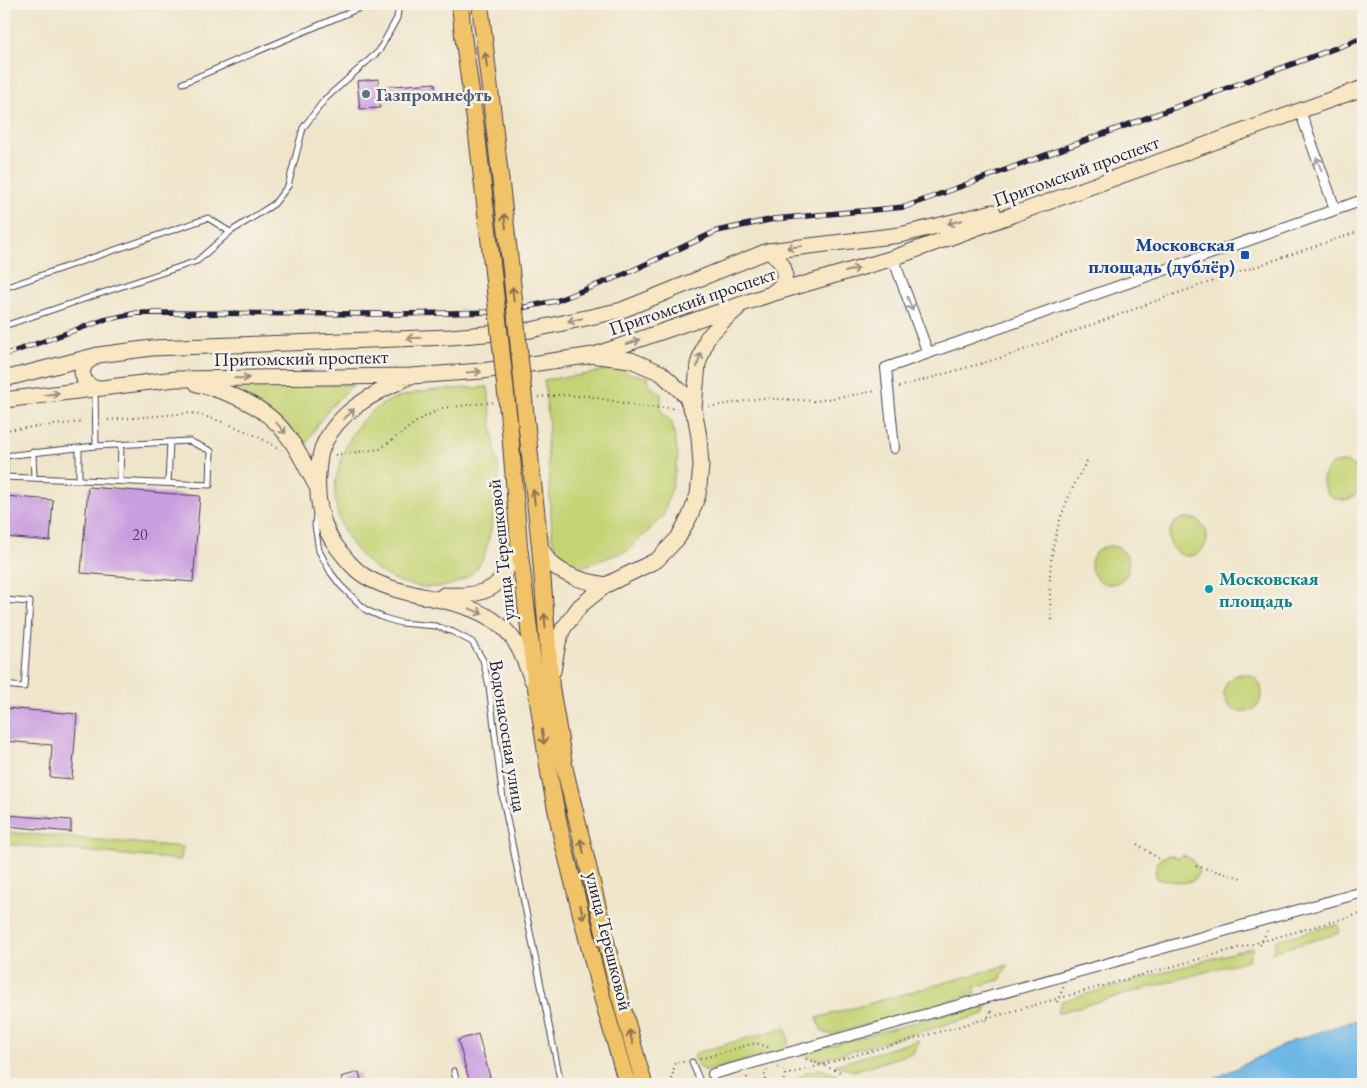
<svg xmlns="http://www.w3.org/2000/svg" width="1367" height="1088" font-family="'EB Garamond',serif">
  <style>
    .green { fill: #c5d375; stroke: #747a58 }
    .water { fill: #6eb8e6; stroke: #486d90 }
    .building { fill: #ca9de0 }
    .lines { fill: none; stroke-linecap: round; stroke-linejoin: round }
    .service-casing { stroke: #413f50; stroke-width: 7 }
    .minor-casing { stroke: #413f50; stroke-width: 12 }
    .secondary-casing { stroke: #413f50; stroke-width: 17 }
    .primary-casing { stroke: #413f50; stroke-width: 18 }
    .path { stroke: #413f50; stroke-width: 2; stroke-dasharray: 1 4; stroke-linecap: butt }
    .service { stroke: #fff; stroke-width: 5 }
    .minor { stroke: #fff; stroke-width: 10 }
    .secondary { stroke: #f9e7c3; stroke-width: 15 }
    .primary { stroke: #f1c369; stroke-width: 16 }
    .rail-casing { stroke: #22223b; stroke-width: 5.5 }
    .rail { stroke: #f7f3e8; stroke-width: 4; stroke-dasharray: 11; stroke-linecap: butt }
    .primary-bridge-casing { stroke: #413f50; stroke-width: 18; stroke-linecap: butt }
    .primary-bridge { stroke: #f1c369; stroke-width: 16 }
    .oneway { stroke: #8a7252 }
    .oneway2 { stroke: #9c9ca7 }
    .oneway3 { stroke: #988e86 }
    .service-dot { fill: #5c6f8a; stroke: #f7f3e8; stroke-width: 2 }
    .transit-dot { fill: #1a4fb4; stroke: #f7f3e8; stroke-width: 2 }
    .culture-dot { fill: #0f9aa8; stroke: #f7f3e8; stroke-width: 2 }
    .labels { text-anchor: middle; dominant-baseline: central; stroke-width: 5; stroke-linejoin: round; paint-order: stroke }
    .number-label { font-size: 16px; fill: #4c4164 }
    .service-label { font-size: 19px; font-weight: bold; fill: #4e5e75; stroke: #f7f3e8; text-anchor: start }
    .street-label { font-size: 19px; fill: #22223b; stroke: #f7f3e8 }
    .transit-label { font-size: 19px; font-weight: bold; fill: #164399; stroke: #f7f3e8; text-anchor: end }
    .culture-label { font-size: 19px; font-weight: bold; fill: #0d838f; stroke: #f7f3e8; text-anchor: start }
  </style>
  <rect width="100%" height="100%" fill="#f7f3e8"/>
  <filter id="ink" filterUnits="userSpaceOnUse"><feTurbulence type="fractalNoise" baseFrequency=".02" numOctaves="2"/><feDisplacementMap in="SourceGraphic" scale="10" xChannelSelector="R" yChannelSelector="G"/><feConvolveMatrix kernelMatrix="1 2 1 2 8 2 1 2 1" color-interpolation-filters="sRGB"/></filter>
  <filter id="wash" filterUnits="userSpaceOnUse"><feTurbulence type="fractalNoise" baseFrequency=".0096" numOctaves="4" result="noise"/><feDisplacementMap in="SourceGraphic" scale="20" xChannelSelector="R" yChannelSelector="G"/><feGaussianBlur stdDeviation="1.12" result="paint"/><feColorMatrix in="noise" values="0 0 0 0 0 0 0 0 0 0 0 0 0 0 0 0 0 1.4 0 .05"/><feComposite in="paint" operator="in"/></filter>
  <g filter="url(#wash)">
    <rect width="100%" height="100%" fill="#efe5ca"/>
    <!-- green -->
    <path class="green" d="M619,366L628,373L648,377L650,386L661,394V411L672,423L678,456L672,487L663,516L629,550L576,569L557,549L552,538L547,442L549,427L544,380L589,374Z
      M335,384L354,385C331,403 315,424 304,451L223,386Z
      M488,387C490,406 492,425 494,443C496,454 499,466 499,477C499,496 494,518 489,537C487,545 485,555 481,562C472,578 454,586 437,587C383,591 333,543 335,488C336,476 340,463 344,452C353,428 368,410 391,400C421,388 456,389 488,387Z
      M1323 481a19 19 0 1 1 38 0a19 19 0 1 1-38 0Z
      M1169 537a19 19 0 1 1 38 0a19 19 0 1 1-38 0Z
      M1091 565a19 19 0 1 1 38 0a19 19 0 1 1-38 0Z
      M1224 693a19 19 0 1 1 38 0a19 19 0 1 1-38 0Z
      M4,832L183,847L181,860L4,844Z
      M1171,855L1177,858L1182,855C1193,858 1194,862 1199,872L1194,880L1184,883L1157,879C1153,866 1156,857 1171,855Z
      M1338,924L1340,933L1272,952L1277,940Z
      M1253,947L1248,960L1057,1013L1062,1001Z
      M1008,965L1000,980L974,987L976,994L833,1034C821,1035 820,1027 817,1018Z
      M989,1002L984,1014L820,1060L800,1054Z
      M785,1027C788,1036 792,1044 783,1050L707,1071L698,1067L694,1056L696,1053Z
      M919,1040L913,1053L853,1071L835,1065Z
      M820,1069L837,1075L805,1084L792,1083L807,1072Z"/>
    <!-- water -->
    <path class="water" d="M1363,1018V1084H1204L1292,1041Z"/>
    <g id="blocks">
      <!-- building -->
      <path class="building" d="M378,79L379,87L435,83L436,97L379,102L380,108L360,109L357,81Z
        M88,487L200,496L193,582L81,573Z
        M4,496L53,500L50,541L4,537Z
        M4,708L77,714L72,779L50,777L52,745L4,741Z
        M7,815L71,820V832L6,826Z
        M478,1034L492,1084H470L458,1040Z
        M359,1072L362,1084H343L341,1077Z"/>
    </g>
  </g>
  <g filter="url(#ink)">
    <use href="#blocks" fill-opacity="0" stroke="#413f50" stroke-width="1"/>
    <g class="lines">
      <!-- service casing -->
      <g class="service-casing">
        <path id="service" d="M183,83L369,4
          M4,288L208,218L230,232
          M4,326L197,261L230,232L274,204L288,186L303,128L325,99L379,51L397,18L399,4
          M95,392L96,446
          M33,452L34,478
          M5,455V477
          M4,456L96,446L189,441L211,451L210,485L4,477
          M79,480V448
          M120,481L121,445
          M168,483L170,442
          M316,515L315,525L319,551L331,573L341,586L366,610L384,618L401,623L436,626L453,632L472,642L483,660L489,686L503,799L561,1084
          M4,600L30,602L24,687L4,685
          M692,1062L701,1084
          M454,1071L457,1084"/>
      </g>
      <!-- minor casing -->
      <g class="minor-casing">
        <path id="minor" d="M1300,111L1335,209
          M893,258L928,353
          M894,448L886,368L1363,200
          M713,1074L1363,892"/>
      </g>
      <!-- secondary casing -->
      <g class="secondary-casing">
        <path id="secondary" d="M768,251C786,263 793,279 772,293
          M597,356L631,360L661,373L686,396L693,413
          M4,379L98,355L152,348L450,337L531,330L622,310L768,251L900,235L993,212
          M405,379C374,393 339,411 324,444C319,453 319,464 318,474C316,498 321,526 336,546C345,558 355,571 368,578C409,601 463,595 500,625C518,639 524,660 532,680
          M197,384C229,392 266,406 286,434C299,450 307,470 317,487
          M95,389L85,382L82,372L85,364L96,356
          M4,400L175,379L411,376L482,371L594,355L771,294L893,258L1363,88
          M540,546C543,551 546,559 551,563C566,577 586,582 606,585
          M444,595C461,596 488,596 500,580C507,571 513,556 519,545
          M553,671L558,643L563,629L580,606L606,585L657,560L678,538L690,516L698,495L701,466L699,437L694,408L698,364L707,338L723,321L737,309"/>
      </g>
      <!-- primary casing -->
      <g class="primary-casing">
        <path id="primary" d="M460,4L463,35L477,135L493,272
          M480,4L511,270
          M527,429L540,546L551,687L565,770L617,987L644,1084
          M510,431L519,545L536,688L550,779L561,834L600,990L627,1084"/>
      </g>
      <!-- path -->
      <path class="path" d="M899,387L1007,356L1175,294L1363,230
        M538,397L558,395L588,396L643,407L677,408
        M709,407L762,398L815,401L877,391
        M108,420L191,413C216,418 260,435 280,450
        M4,430L83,422
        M335,455L380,449L419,420L442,408L494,402
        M1052,620C1044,561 1057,512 1087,461
        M1137,844L1159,859
        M1196,866L1242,878
        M1260,945L1267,931
        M1057,1002L1064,986
        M986,1021L993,1008
        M700,1059L755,1043L768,1047
        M806,1059L843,1073
        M778,1068L782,1069L785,1075L782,1084
        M767,1070L764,1077L767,1084
        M785,1075L1363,913
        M747,1077L749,1084
        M671,1084L675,1062H684
        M753,1084L765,1081"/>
      <!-- service -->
      <use href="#service" class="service"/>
      <!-- minor -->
      <use href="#minor" class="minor"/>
      <!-- secondary -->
      <use href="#secondary" class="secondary"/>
      <!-- primary -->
      <use href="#primary" class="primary"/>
      <!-- rail casing -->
      <g class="rail-casing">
        <path id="rail" d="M4,355L104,320L137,313L396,314L500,312L556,301L625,274L717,231L774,219L905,207L1363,38"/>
      </g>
      <!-- rail -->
      <use href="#rail" class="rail"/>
      <!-- primary-bridge casing -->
      <g class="primary-bridge-casing">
        <path id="primary-bridge" d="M511,270L527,429
          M493,272L510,431"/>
      </g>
      <!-- primary-bridge -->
      <use href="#primary-bridge" class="primary-bridge"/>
    </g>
    <!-- one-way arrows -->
    <defs><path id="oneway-shaft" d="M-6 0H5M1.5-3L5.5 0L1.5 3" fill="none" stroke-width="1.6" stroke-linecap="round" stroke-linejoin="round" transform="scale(1.25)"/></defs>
    <g class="oneway">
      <use href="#oneway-shaft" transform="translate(486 60) rotate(-97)"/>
      <use href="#oneway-shaft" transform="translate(505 221) rotate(-97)"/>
      <use href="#oneway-shaft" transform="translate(513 294) rotate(-96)"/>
      <use href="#oneway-shaft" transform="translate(534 497) rotate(-96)"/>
      <use href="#oneway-shaft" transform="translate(545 621) rotate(-94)"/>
      <use href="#oneway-shaft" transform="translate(543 737) rotate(81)"/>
      <use href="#oneway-shaft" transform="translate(582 846) rotate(-104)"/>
      <use href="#oneway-shaft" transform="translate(582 912) rotate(76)"/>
      <use href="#oneway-shaft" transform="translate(631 1037) rotate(-106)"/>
    </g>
    <g class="oneway2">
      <use href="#oneway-shaft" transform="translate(1319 164) rotate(-110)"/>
      <use href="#oneway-shaft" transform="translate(910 304) rotate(70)"/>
    </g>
    <g class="oneway3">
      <use href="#oneway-shaft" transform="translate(955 222) rotate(166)"/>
      <use href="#oneway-shaft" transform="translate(794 247) rotate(173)"/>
      <use href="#oneway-shaft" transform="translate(852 270) rotate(-16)"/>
      <use href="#oneway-shaft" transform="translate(575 320) rotate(167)"/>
      <use href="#oneway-shaft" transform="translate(414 338) rotate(178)"/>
      <use href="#oneway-shaft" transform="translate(633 342) rotate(-19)"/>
      <use href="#oneway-shaft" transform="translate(699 360) rotate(-75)"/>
      <use href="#oneway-shaft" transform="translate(474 372) rotate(-4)"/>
      <use href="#oneway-shaft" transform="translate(242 378) rotate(-1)"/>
      <use href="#oneway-shaft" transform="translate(52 394) rotate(-7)"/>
      <use href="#oneway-shaft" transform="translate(349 414) rotate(-44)"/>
      <use href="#oneway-shaft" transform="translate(281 428) rotate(48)"/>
      <use href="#oneway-shaft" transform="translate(476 611) rotate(21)"/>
    </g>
  </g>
  <!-- markers -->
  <circle class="service-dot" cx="366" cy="94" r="5"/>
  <rect class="transit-dot" x="1240" y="250" width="10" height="10" rx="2.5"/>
  <circle class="culture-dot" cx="1209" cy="589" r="5"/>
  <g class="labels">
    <!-- number labels -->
    <g class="number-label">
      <text x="140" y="534">20</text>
    </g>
    <!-- service labels -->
    <g class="service-label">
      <text x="376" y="94">Газпромнефть</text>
    </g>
    <!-- street labels -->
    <g class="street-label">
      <text transform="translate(1076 171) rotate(-20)">Притомский проспект</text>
      <text transform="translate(692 301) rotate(-19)">Притомский проспект</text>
      <text transform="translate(301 358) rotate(-1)">Притомский проспект</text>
      <text transform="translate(501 550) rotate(-96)">улица Терешковой</text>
      <text transform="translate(508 736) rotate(81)">Водонасосная улица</text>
      <text transform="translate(609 941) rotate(76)">улица Терешковой</text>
    </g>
    <!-- transit labels -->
    <g class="transit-label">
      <text x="1235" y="244">Московская<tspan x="1235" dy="22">площадь (дублёр)</tspan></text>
    </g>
    <!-- culture labels -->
    <g class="culture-label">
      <text x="1219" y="578">Московская<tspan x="1219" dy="22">площадь</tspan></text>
    </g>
  </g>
  <!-- margin -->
  <rect width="1367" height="1088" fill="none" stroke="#f7f3e8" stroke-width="20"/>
</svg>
